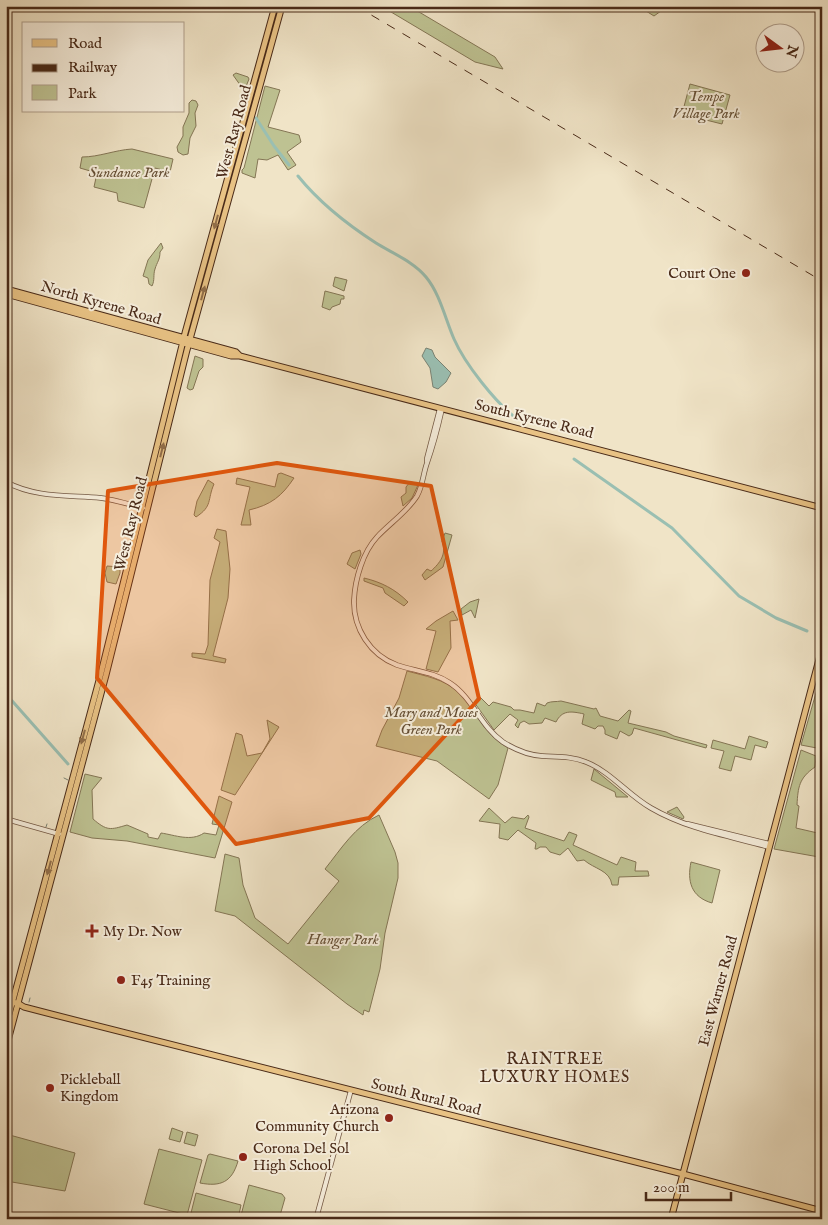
<svg xmlns="http://www.w3.org/2000/svg" width="828" height="1225" font-family="'IM FELL English',serif">
  <style>
    .green { fill: #bec292; stroke: #847655 }
    .water { fill: #9abfb2; stroke: #7a8374 }
    .lines { fill: none; stroke-linecap: round; stroke-linejoin: round }
    .stream { stroke: #7a8374; stroke-width: 1 }
    .canal { stroke: #9abfb2; stroke-width: 3 }
    .minor-casing { stroke: #735844; stroke-width: 5.5 }
    .major-casing { stroke: #492a18; stroke-width: 7 }
    .minor { stroke: #f5eddb; stroke-width: 4 }
    .major { stroke: #e8c284; stroke-width: 5 }
    .rail { stroke: #492a18; stroke-width: 1; stroke-dasharray: 9 9; stroke-linecap: butt }
    .oneway { fill: #916e49 }
    .marked { fill: #e0570d; fill-opacity: 0.2; stroke: #e0570d; stroke-width: 4; stroke-linejoin: round }
    .poi-dot { fill: #8f2418; stroke: #f5eddb; stroke-width: 2 }
    .labels { text-anchor: middle; dominant-baseline: central; stroke-width: 4; stroke-linejoin: round; paint-order: stroke }
    .park-label { font-size: 15px; font-style: italic; fill: #665036; stroke: #f5eddb }
    .street-label { font-size: 15px; fill: #492a18; stroke: #f5eddb }
    .poi-label { font-size: 15px; fill: #492a18; stroke: #f5eddb; text-anchor: start }
    .neighbourhood-label { font-size: 16px; letter-spacing: 1px; fill: #492a18; stroke: #f5eddb }
  </style>
  <rect width="100%" height="100%" fill="#f0e4c7"/>
  <filter id="stains"><feTurbulence type="fractalNoise" baseFrequency=".004" numOctaves="4"/><feColorMatrix values="0 0 0 0 .2 0 0 0 0 .09 0 0 0 0 .02 0 0 0 .5 -.17"/></filter>
  <radialGradient id="worn" r=".72"><stop offset=".6" stop-color="#630" stop-opacity="0"/><stop offset="1" stop-color="#630" stop-opacity=".3"/></radialGradient>
  <!-- green -->
  <path class="green" d="M381,6H409L495,57L503,69L475,62Z
    M638,6H668L654,16Z
    M236,73L248,77L249,79L245,89H243L233,75Z
    M690,84L730,95L722,124L682,114Z
    M265,86L280,90L268,127L299,135L301,142L287,152L296,165L288,170L278,155L267,160L258,159L255,178L242,173V170L244,168Z
    M192,100L196,101L198,105L195,113L196,126L190,138L188,154L183,155L178,152L177,147L183,136V127L189,113V103Z
    M132,149L173,159L170,172L155,168L144,208L118,201L117,193L94,187L97,173L80,168L82,157C99,157 115,150 132,149Z
    M161,243L163,248L160,252C160,260 157,262 155,269C153,275 155,280 152,286L149,284L148,278L143,276L148,260Z
    M335,277L347,280L344,291L333,286Z
    M325,291L344,296V299H341L340,304L332,307L330,310L322,307Z
    M195,356L203,359V367L199,371L193,389L190,390L187,388Z
    M281,473L294,478C282,496 271,505 249,510L251,525H241L250,487L236,484L237,478L275,487L278,474Z
    M208,480L214,484C207,500 213,506 196,517L194,515L197,501Z
    M410,482L416,483L418,485L412,498L403,506L401,497L406,493V487Z
    M217,529L226,531L230,569L228,598L213,656L226,659L225,663L192,657V653L205,654L208,645L210,580L220,542L214,538Z
    M445,533L452,535L443,567L425,580L422,575L427,569L431,571C440,563 447,554 442,541Z
    M360,550L361,554L355,569L347,564L352,553Z
    M107,566L120,567V573L116,584L107,582L105,573Z
    M364,578C381,582 395,589 408,602L404,606L385,593L383,588L364,581Z
    M479,599L475,618L471,610L462,615L461,609L470,602Z
    M453,611L458,620L450,621L451,648L438,672L426,669L436,631L426,629L436,621Z
    M407,671C425,676 444,679 458,692C479,711 480,732 508,748L498,785L489,799L437,761L376,746L382,730L399,698Z
    M822,672V749L801,745Z
    M479,696L489,706L493,702L511,707L514,710H520L534,713L537,703L545,706L547,703C552,701 556,702 561,701L594,709L596,708L600,716L618,721L629,710L631,711L628,723L666,732L674,736L707,745L706,748L634,728L632,734L629,736L620,731L617,739L605,734V730L603,726H598L595,729L582,724L584,714C571,711 562,710 556,722L545,718L542,723L529,724L524,721L520,723L518,728L515,725L518,720L510,714L494,730L474,702Z
    M267,720L279,727L235,795L221,790L236,733L242,735L247,756L262,753L270,739Z
    M749,736L768,742L766,748L755,745L751,760L735,756L731,771L719,768L724,751L711,748L713,740L745,749Z
    M801,750L816,756L815,767C799,778 798,787 797,805L799,806L796,828L822,834V846L819,857L774,849Z
    M594,769L628,797H616L615,792L591,780Z
    M85,774L102,778L92,790L93,819C107,831 110,830 127,825L148,834V837L158,839L161,833C175,835 191,842 204,833L216,835L219,825L212,824L219,796L232,802L215,858L127,841L92,838L70,832Z
    M677,807L684,817L683,819L667,812Z
    M489,808L505,823L512,817L524,819L528,815L529,817L525,828L564,841L569,832L577,835L573,845L617,865L621,857L636,862L635,871H648L649,876L619,877L618,885H612C610,870 594,869 584,860L577,861L568,848L560,855L550,852L546,847H540L537,849H535L536,843L518,830L508,840L499,838L500,824L479,821Z
    M379,815L395,852L398,863V878L385,933L380,969L369,1012L364,1010L363,1015L347,1004L235,916L215,911L225,854L239,858L243,885L255,918L288,944L339,881L325,869C341,849 355,826 379,815Z
    M691,862L720,870L712,903C691,897 687,881 691,862Z
    M172,1128L183,1132L180,1142L169,1139Z
    M187,1132L198,1135L195,1146L184,1143Z
    M6,1134L75,1153L65,1191L6,1181Z
    M159,1149L202,1160L187,1215L144,1204Z
    M210,1154L238,1161C232,1182 221,1187 200,1183L208,1155Z
    M249,1185L282,1194L285,1198L279,1219H240Z
    M196,1193L241,1205L238,1219H212L191,1213Z"/>
  <!-- water -->
  <path class="water" d="M426,348L432,350L435,357L451,373L446,382L438,389L433,387L430,368L422,356Z"/>
  <g class="lines">
    <!-- stream -->
    <path class="stream" d="M64,778L68,780
      M46,827L47,824
      M29,1002L30,998"/>
    <!-- canal -->
    <path class="canal" d="M256,118L274,146L289,165
      M298,176C319,202 348,225 376,243C392,253 414,262 426,277C440,294 445,318 454,339C465,364 495,402 517,419
      M574,459L672,528L739,596L776,618L807,631
      M6,694L68,764"/>
    <!-- minor casing -->
    <g class="minor-casing">
      <path id="minor" d="M442,409C438,427 433,446 427,463C423,474 423,485 417,496C407,512 390,523 377,537C363,552 355,579 354,600C353,628 370,655 397,665C415,671 434,672 450,683C473,698 480,726 503,742C514,749 528,755 542,756C557,757 572,756 586,762C611,772 628,795 651,808C687,829 729,836 769,847
        M427,462V458L440,408
        M6,482C36,498 68,495 101,498C115,500 129,504 143,508
        M6,819L59,834
        M688,824L770,844
        M316,1219L351,1090"/>
    </g>
    <!-- major casing -->
    <g class="major-casing">
      <path id="major" d="M6,289L236,352L240,356
        M6,294L231,356H240L822,508
        M6,1000L19,1004L24,1007L51,1014L683,1174L822,1211
        M6,1026L101,673L185,333L275,6
        M6,1048L106,675L187,350L282,6
        M671,1219L822,648"/>
    </g>
    <!-- minor -->
    <use href="#minor" class="minor"/>
    <!-- major -->
    <use href="#major" class="major"/>
    <!-- rail -->
    <path class="rail" d="M356,6L822,281"/>
  </g>
  <!-- one-way arrows -->
  <defs><path id="oneway-solid" d="M-6-.8H1V-3.2L6.5 0L1 3.2V.8H-6Z" transform="scale(1.25)"/></defs>
  <g class="oneway">
    <use href="#oneway-solid" transform="translate(216 222) rotate(105)"/>
    <use href="#oneway-solid" transform="translate(203 293) rotate(-75)"/>
    <use href="#oneway-solid" transform="translate(162 450) rotate(-76)"/>
    <use href="#oneway-solid" transform="translate(83 737) rotate(105)"/>
    <use href="#oneway-solid" transform="translate(49 868) rotate(105)"/>
  </g>
  <!-- marked area -->
  <path class="marked" d="M277,463L431,486L479,699L369,818L236,844L97,678L108,491Z"/>
  <!-- markers -->
  <g class="poi-dot">
    <circle cx="746" cy="273" r="5"/>
    <path d="M89.5 923.5h5v5h5v5h-5v5h-5v-5h-5v-5h5z"/>
    <circle cx="121" cy="980" r="5"/>
    <circle cx="50" cy="1088" r="5"/>
    <circle cx="389" cy="1118" r="5"/>
    <circle cx="243" cy="1157" r="5"/>
  </g>
  <g class="labels">
    <!-- park labels -->
    <g class="park-label">
      <text x="706" y="96">Tempe<tspan x="706" dy="17">Village Park</tspan></text>
      <text x="129" y="172">Sundance Park</text>
      <text x="431" y="712">Mary and Moses<tspan x="431" dy="17">Green Park</tspan></text>
      <text x="343" y="939">Hanger Park</text>
    </g>
    <!-- street labels -->
    <g class="street-label">
      <text transform="translate(234 132) rotate(-75)">West Ray Road</text>
      <text transform="translate(101 303) rotate(16)">North Kyrene Road</text>
      <text transform="translate(534 419) rotate(14)">South Kyrene Road</text>
      <text transform="translate(131 524) rotate(-76)">West Ray Road</text>
      <text transform="translate(718 991) rotate(-75)">East Warner Road</text>
      <text transform="translate(426 1097) rotate(14)">South Rural Road</text>
    </g>
    <!-- poi labels -->
    <g class="poi-label">
      <text x="736" y="273" text-anchor="end">Court One</text>
      <text x="103" y="931">My Dr. Now</text>
      <text x="131" y="980">F45 Training</text>
      <text x="60" y="1079">Pickleball<tspan x="60" dy="17">Kingdom</tspan></text>
      <text x="379" y="1109" text-anchor="end">Arizona<tspan x="379" dy="17">Community Church</tspan></text>
      <text x="253" y="1148">Corona Del Sol<tspan x="253" dy="17">High School</tspan></text>
    </g>
    <!-- neighbourhood labels -->
    <g class="neighbourhood-label">
      <text x="555" y="1060">RAINTREE<tspan x="555" dy="18">LUXURY HOMES</tspan></text>
    </g>
  </g>
  <!-- margin -->
  <rect width="828" height="1225" fill="none" stroke="#f0e4c7" stroke-width="25"/>
  <rect x="8" y="8" width="813" height="1210" fill="none" stroke="#492a18" stroke-width="2.5"/>
  <rect x="12" y="12" width="803" height="1200" fill="none" stroke="#492a18"/>
  <!-- legend -->
  <rect x="22" y="22" width="162" height="90" fill="#f5eddb" stroke="#b09f8d"/>
  <rect x="32" y="39" width="25" height="8" fill="#e8c284" stroke="#b09f8d"/>
  <text x="68" y="48" font-size="15" fill="#492a18">Road</text>
  <rect x="32" y="64" width="25" height="8" fill="#492a18" stroke="#b09f8d"/>
  <text x="68" y="72" font-size="15" fill="#492a18">Railway</text>
  <rect x="32" y="85" width="25" height="15" fill="#bec292" stroke="#b09f8d"/>
  <text x="68" y="98" font-size="15" fill="#492a18">Park</text>
  <!-- north arrow -->
  <g transform="translate(780 48) rotate(105)"><circle r="24" fill="#f5eddb" stroke="#b09f8d"/>
  <path d="M0-4L9 19L0 12L-9 19Z" fill="#8f2418"/>
  <text y="-8" font-size="14" font-weight="bold" text-anchor="middle" fill="#492a18">N</text>
  </g>
  <!-- scale -->
  <path d="M646 1192v8h85v-8" fill="none" stroke="#492a18" stroke-width="2.5"/>
  <text x="653" y="1192" font-size="15" fill="#492a18" stroke="#f5eddb" stroke-width="4" paint-order="stroke">200 m</text>
  <rect width="100%" height="100%" filter="url(#stains)"/>
  <rect width="100%" height="100%" fill="url(#worn)"/>
</svg>
